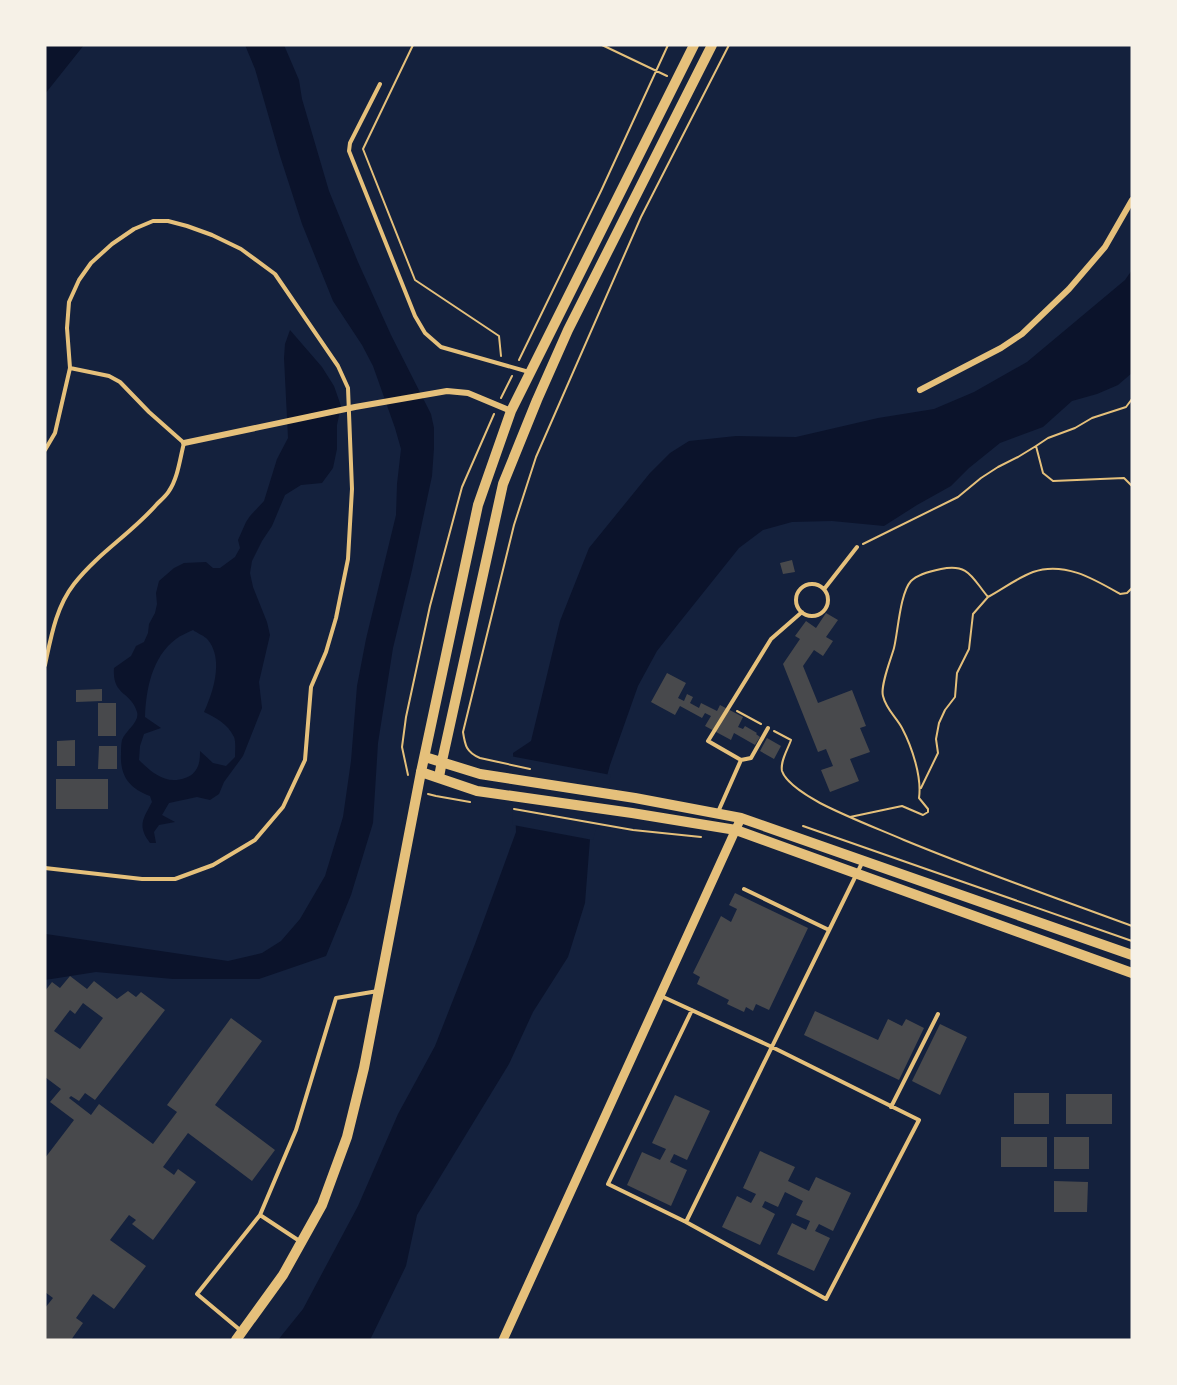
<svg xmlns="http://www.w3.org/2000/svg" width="1177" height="1385" font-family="Inter,sans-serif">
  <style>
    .water { fill: #0b132b; fill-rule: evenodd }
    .pier { fill: #14213d }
    .building { fill: #48494c; fill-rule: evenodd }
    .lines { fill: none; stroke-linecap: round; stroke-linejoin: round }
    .path { stroke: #e5c07b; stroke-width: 2 }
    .service { stroke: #e5c07b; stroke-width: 4 }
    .minor { stroke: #e5c07b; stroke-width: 6 }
    .tertiary { stroke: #e5c07b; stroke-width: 9 }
    .secondary { stroke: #e5c07b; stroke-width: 10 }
    .primary { stroke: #e5c07b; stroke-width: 10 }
  </style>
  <rect width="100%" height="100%" fill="#14213d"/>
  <!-- water -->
  <path class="water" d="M45,45H84L45,94Z
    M245,45H284L299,80L302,99L329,191L358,262L391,335L431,414L434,428V448L432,476L412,570L393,648L378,743L373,823L351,895L326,956L259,979H173L96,972L45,980V934H46L228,961L262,953L281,941L300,919L325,876L343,817L351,761L357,686L366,639L396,515L397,484L401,449L395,428L373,366L362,345L333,301L302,224L280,156L255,69Z
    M1132,270V373L1118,385L1097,394L1072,401L1043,427L1000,443L969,468L951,486L917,505L884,526L832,521L792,522L763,530L739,548L679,623L657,651L638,686L610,765L590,839L585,903L568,957L533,1012L509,1064L417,1215L406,1266L370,1340H278L303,1309L358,1206L398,1114L435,1046L475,944L516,832L513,753L531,741L560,621L589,548L650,473L670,453L689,441L736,436L796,437L878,418L934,409L974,392L1027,362L1125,280Z
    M290,330L322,367L334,386L341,406L337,425V449L333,468L322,483L301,485L285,495L272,526L262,541L252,561L250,573L253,587L267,622L270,635L259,682L262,708L243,756L224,782L219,794L210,800L197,797L169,803L162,815L175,822L159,825L154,832L156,843H150C137,826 143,819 152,802L150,796C129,788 120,776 121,754C121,749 121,744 122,740C126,730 140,722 137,712C131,691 112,696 114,668L131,656L136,646L144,642L148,633L149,624L155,613L157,604L156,593L159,581L174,568L184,563L206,562L213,568H220L235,557L240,548L238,540L246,522L250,516L264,501L277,459L288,438L284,358L285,344ZM193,630C197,633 205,636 208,640C224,660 213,692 204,712C215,717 228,724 234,737C236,742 235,751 235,757L226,766L213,763L200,751C200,756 200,761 198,766C195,773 191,776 185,778C166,785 152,773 139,760L140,746L144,734L161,728L145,717C146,689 152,657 176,639C181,635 187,633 193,630Z"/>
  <!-- pier -->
  <path class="pier" d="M510,756L611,775L593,840L513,825Z"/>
  <!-- building -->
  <path class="building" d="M792,560L795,572L783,574L780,563Z
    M826,613L838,620L826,637L833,641L823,656L814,650L803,666L818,703L852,690L866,726L860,728L870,752L850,759L859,781L830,792L821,770L833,766L826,749L818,752L783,664L800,639L795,636L806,621L816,628Z
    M667,673L686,683L678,698L684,701L687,694L693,697L690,703L699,708L701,703L717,711L720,705L743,717L738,727L743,729L745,726L757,733L756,734L760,737L755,745L734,733L731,740L705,726L711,716L705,713L702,718L680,706L675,715L651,702Z
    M102,689V701L76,702V690Z
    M98,703H116V736H98Z
    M767,738L781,746L774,759L760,751Z
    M75,740V766H57V741Z
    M99,746H117V769H98Z
    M56,779H108V809H56Z
    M735,893L808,928L769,1010L756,1004L753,1011L746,1007L744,1012L727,1004L729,1000L697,984L700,977L693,973L721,916L731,922L737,909L729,905Z
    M70,976L87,989L94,981L117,999L128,991L136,997L141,992L165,1010L95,1100L85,1093L79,1101L71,1096L69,1098L91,1115L99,1104L153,1144L177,1112L167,1105L231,1018L262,1041L215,1105L275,1150L252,1181L188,1133L163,1167L174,1175L178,1169L196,1182L153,1240L132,1224L136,1220L129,1215L110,1240L146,1266L114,1309L93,1294L76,1318L83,1323L71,1340H45V1308L53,1298L45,1292V1158L74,1120L50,1102L61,1089L45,1077V991L52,982L60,988ZM83,1003L103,1018L80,1049L54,1031L70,1010L75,1014Z
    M815,1011L878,1040L888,1019L902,1026L906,1019L924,1028L899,1080L804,1035Z
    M940,1024L967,1037L940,1095L912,1081Z
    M1014,1093H1049V1124H1014Z
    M1066,1094H1112V1124H1066Z
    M675,1095L710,1111L687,1160L674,1154L670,1162L687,1170L671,1206L627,1185L642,1152L660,1160L666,1149L652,1143Z
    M1001,1137H1047V1167H1001Z
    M1054,1137H1089V1169H1054Z
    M760,1151L795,1167L788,1181L809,1191L816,1177L851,1193L833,1231L819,1224L815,1231L830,1238L814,1271L777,1254L792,1223L806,1230L810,1221L796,1215L803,1201L785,1192L778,1207L765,1201L762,1207L775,1214L760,1245L722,1227L737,1196L751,1203L756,1194L743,1188Z
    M1054,1181L1088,1182L1087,1212H1054Z"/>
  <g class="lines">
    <!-- path -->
    <path class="path" d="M413,45L363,149L415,280L499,336L501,356
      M602,45L667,76
      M519,360L601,191L668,45
      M501,398L512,376
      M1132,399L1126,407L1092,418L1075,428L1048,438L1036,446L1043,473L1053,481L1124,478L1132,486
      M863,544L958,497L981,478L998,467L1018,457L1036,446
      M737,711L761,724
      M774,731L791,740C788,749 780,761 782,771C786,783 809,797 820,803C847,817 876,828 904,840C979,871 1056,898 1132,926
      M530,769L480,758C466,752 465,745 463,732L514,525L536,457L641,217L729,45
      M408,775L402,747L406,717L430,606L462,487L494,414
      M921,788L938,753L936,739L939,723L945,710L955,697L957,673L969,649L973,614L988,597
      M428,794L436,796L470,802
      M514,809L633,830L701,837
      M850,817L902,806L923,815L928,812V809L919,798C922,777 912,747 902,728C896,717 886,709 883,696C880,686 891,659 894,648C898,632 900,593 911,581C918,574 931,571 941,569C969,563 972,578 988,597C1003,589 1017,578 1033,572C1064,561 1094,579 1120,594L1127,593L1132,588
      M803,826L1132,941"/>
    <!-- service -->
    <path class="service" d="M380,84L350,143L349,151L415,316L425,333L441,347L529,372
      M45,450L55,433L70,368L67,328L69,302L79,280L91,263L112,244L134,229L153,221H168L187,226L212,235L241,249L275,274L338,366L348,388L352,489L348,559L336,618L326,652L311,687L305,760L283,807L255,840L213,865L175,879H142L45,868
      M796 600a16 16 0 1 1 32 0a16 16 0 1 1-32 0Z
      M825,588L857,547
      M45,665C51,637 56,607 74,584C98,553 132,533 157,504C161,500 166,496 169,491C178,478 180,458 184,443L149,412L120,382L109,376L70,368
      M741,760L751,758L768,728
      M718,812L741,760L708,741L771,639L802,612
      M744,889L829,930
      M661,996L772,1047L919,1120L826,1299L686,1222L863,861
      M891,1107L938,1014
      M260,1215L296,1130L336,998L378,991
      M686,1222L608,1184L692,1010
      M240,1330L197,1294L260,1215L301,1242"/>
    <!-- minor -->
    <path class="minor" d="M920,390L1001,348L1022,334L1069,289L1105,247L1132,200
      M184,443L355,407L447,391L468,393L511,411"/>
    <!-- tertiary -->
    <path class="tertiary" d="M503,1340L741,818"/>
    <!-- secondary -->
    <path class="secondary" d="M236,1340L283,1275L322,1205L347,1137L364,1068L421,772"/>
    <!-- primary -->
    <path class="primary" d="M694,45L511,411L478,505L421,772L477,791L632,813L736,830L1132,973
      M425,757L480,774L635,798L741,818L1132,955
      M439,777L442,761L503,484L537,400L568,330L712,45"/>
  </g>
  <!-- border -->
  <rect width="1177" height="1385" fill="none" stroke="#f6f1e7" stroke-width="93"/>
</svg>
